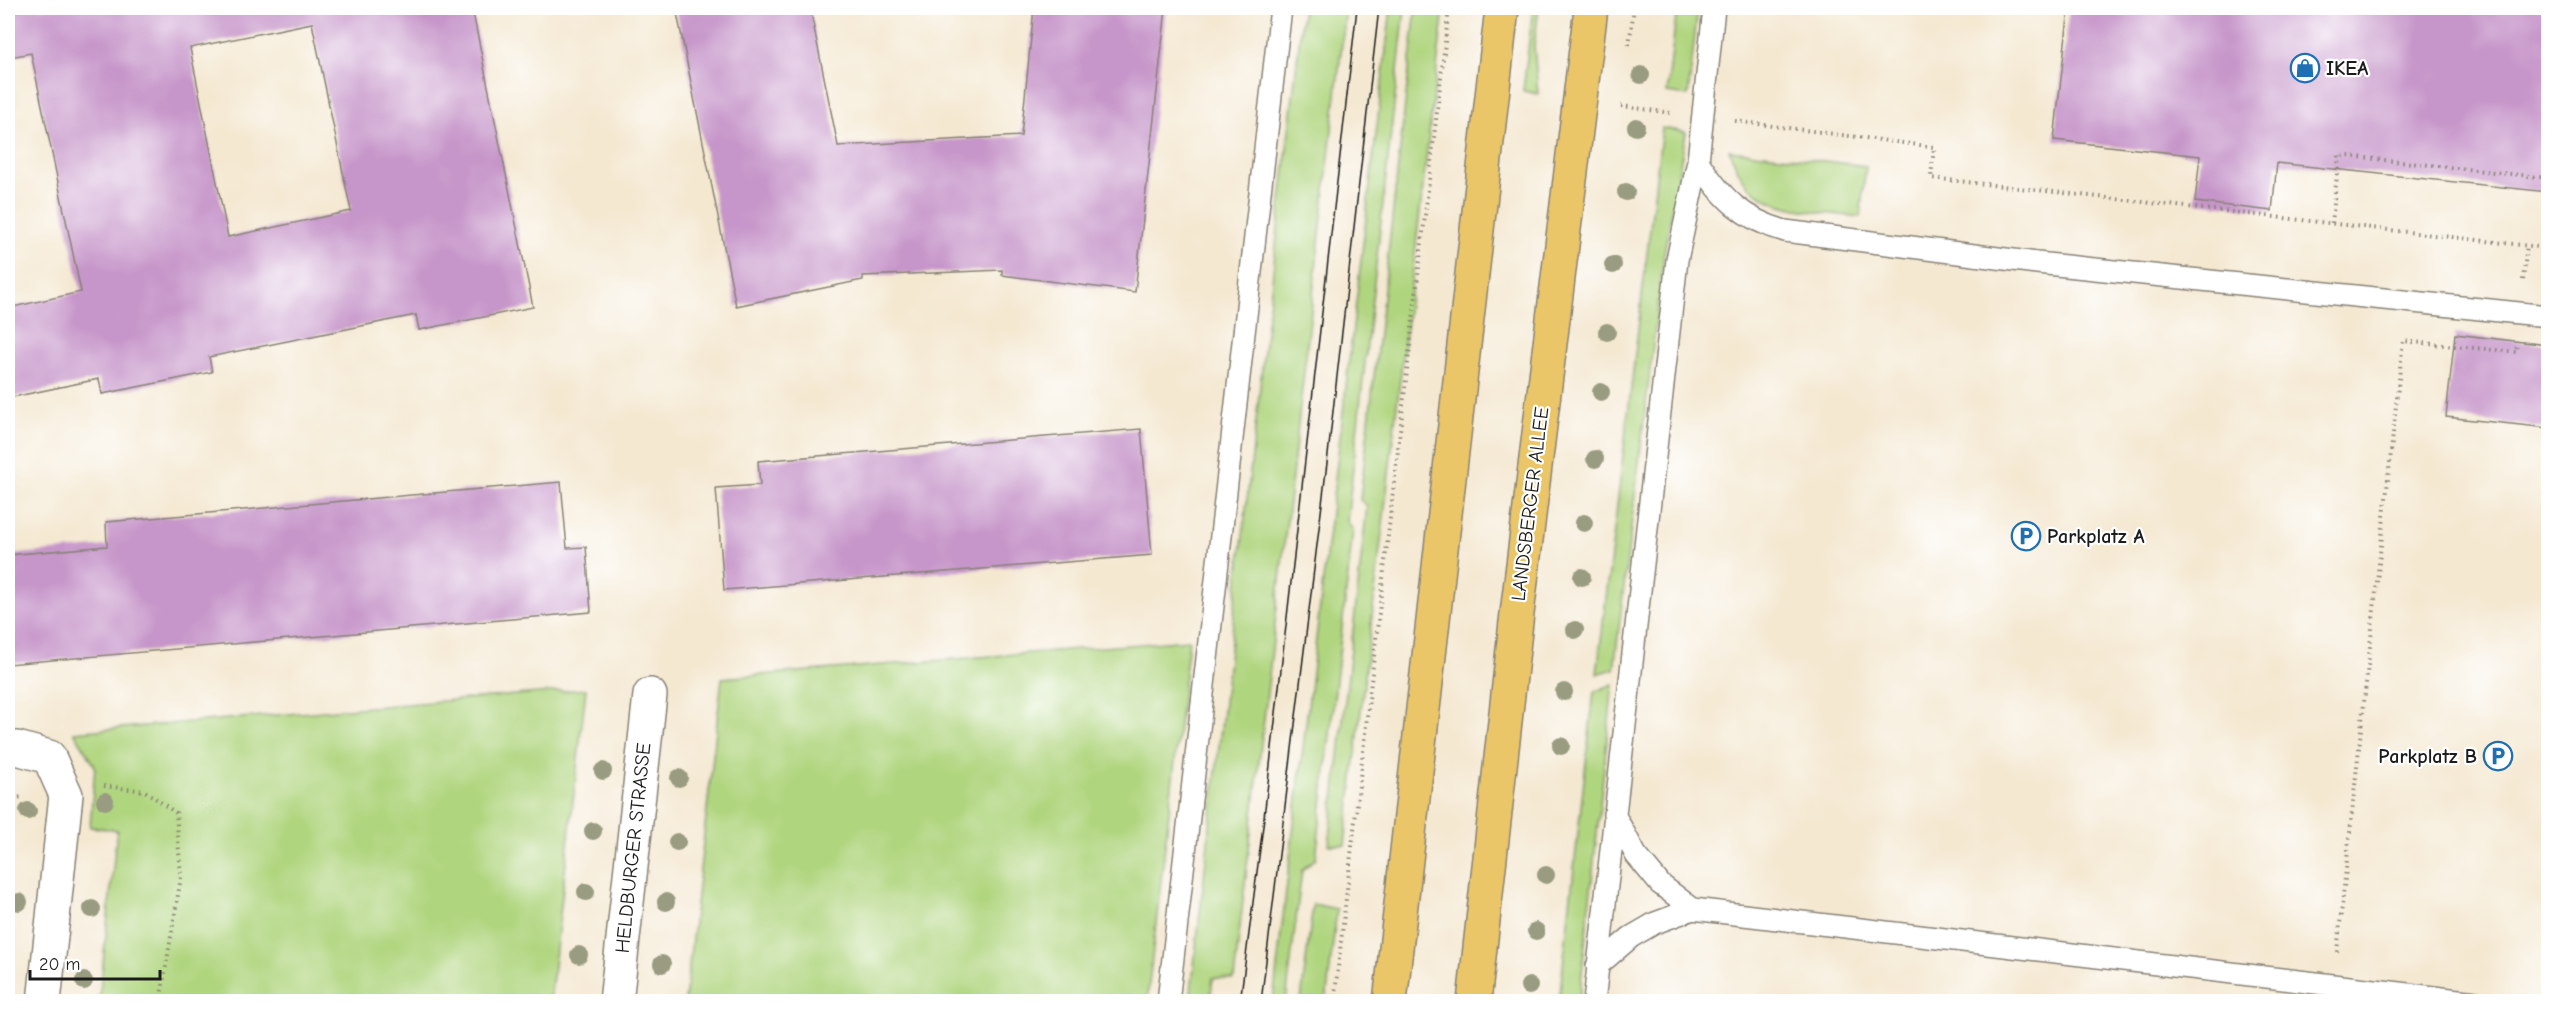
<svg xmlns="http://www.w3.org/2000/svg" width="2556" height="1009" font-family="'Comic Neue',sans-serif">
  <style>
    .green { fill: #b0d57f; stroke: #66784e; stroke-width: 1.5 }
    .building { fill: #c695c9; fill-rule: evenodd }
    .lines { fill: none; stroke-linecap: round; stroke-linejoin: round }
    .lane-casing { stroke: #888276; stroke-width: 24 }
    .street-casing { stroke: #888276; stroke-width: 36 }
    .primary-casing { stroke: #888276; stroke-width: 36 }
    .path { stroke: #888276; stroke-width: 4; stroke-dasharray: 1.5 4.5; stroke-linecap: butt }
    .lane { stroke: #fff; stroke-width: 21 }
    .street { stroke: #fff; stroke-width: 33 }
    .primary { stroke: #eac669; stroke-width: 33 }
    .tram { stroke: #1c1c1c; stroke-width: 1.5 }
    .tree { fill: #9a9c81 }
    .labels { text-anchor: middle; dominant-baseline: central; stroke-width: 4.5; stroke-linejoin: round; paint-order: stroke }
    .poi-label { font-size: 20px; font-weight: bold; fill: #1c1c1c; stroke: #fff; text-anchor: start }
    .street-label { font-size: 20px; fill: #1c1c1c; stroke: #fff }
  </style>
  <rect width="100%" height="100%" fill="#fff"/>
  <filter id="ink" filterUnits="userSpaceOnUse"><feTurbulence type="fractalNoise" baseFrequency=".0167" numOctaves="2"/><feDisplacementMap in="SourceGraphic" scale="12" xChannelSelector="R" yChannelSelector="G"/><feConvolveMatrix kernelMatrix="1 2 1 2 8 2 1 2 1" color-interpolation-filters="sRGB"/></filter>
  <filter id="wash" filterUnits="userSpaceOnUse"><feTurbulence type="fractalNoise" baseFrequency=".008" numOctaves="4" result="noise"/><feDisplacementMap in="SourceGraphic" scale="24" xChannelSelector="R" yChannelSelector="G"/><feGaussianBlur stdDeviation="1.35" result="paint"/><feColorMatrix in="noise" values="0 0 0 0 0 0 0 0 0 0 0 0 0 0 0 0 0 1.4 0 .05"/><feComposite in="paint" operator="in"/></filter>
  <g filter="url(#wash)">
    <rect width="100%" height="100%" fill="#f4e8d1"/>
    <!-- green -->
    <path class="green" d="M1303,8H1346L1234,979L1213,978L1210,1001H1190Z
      M1391,8H1405L1347,521L1353,530L1316,858L1302,870L1286,1001H1273Z
      M1416,8H1444L1345,845H1329L1367,506L1360,500Z
      M1533,8H1539L1534,46L1538,94L1523,91Z
      M1677,8H1698L1688,96L1667,93Z
      M1662,128L1686,132L1664,254L1614,669L1597,674Z
      M1729,150L1866,166L1860,217C1824,212 1765,213 1743,179C1737,171 1733,159 1729,150Z
      M1189,640L1147,1001H685L722,678Z
      M1613,684L1579,1001H1559L1594,692Z
      M586,689L550,1001H99L117,830L90,827L95,766L74,732Z
      M1313,904L1337,909L1326,1001H1301Z"/>
    <g id="blocks">
      <!-- building -->
      <path class="building" d="M8,8H472L533,307L419,330L416,315L209,357L212,372L102,394L99,379L8,398V308L81,292L31,53L10,57L12,65L8,66ZM312,23L351,211L228,237L190,48Z
        M676,8H810L838,146L1021,136L1034,8H1166L1135,292L1002,275V270L863,276V280L736,306Z
        M2069,8H2548V192L2277,163L2272,211L2195,202L2200,156L2054,140Z
        M2455,334L2548,345V428L2446,417Z
        M1141,429L1152,555L724,590L716,488L760,485L758,461Z
        M561,482L567,548L586,547L591,612L8,664V555L107,546L106,522Z"/>
    </g>
  </g>
  <g filter="url(#ink)">
    <use href="#blocks" fill-opacity="0" stroke="#888276" stroke-width="1.5"/>
    <g class="lines">
      <!-- lane casing -->
      <g class="lane-casing">
        <path id="lane" d="M1698,161C1722,198 1742,219 1785,231L2037,263L2548,316
          M1614,814L1636,855L1660,884L1693,909
          M1597,966L1631,937L1655,923L1693,909L2476,1002
          M1168,1002L1281,8
          M1594,1002L1677,260L1698,161L1714,8"/>
      </g>
      <!-- street casing -->
      <g class="street-casing">
        <path id="street" d="M8,749L17,748L49,757L66,795L44,1002
          M616,1002L650,695"/>
      </g>
      <!-- primary casing -->
      <g class="primary-casing">
        <path id="primary" d="M1390,1002L1502,8
          M1474,1002L1516,622L1591,8"/>
      </g>
      <!-- path -->
      <path class="path" d="M1629,45L1634,8
        M1621,106L1671,113
        M1735,121L1934,147L1931,178L2548,248
        M2332,223L2339,155L2548,178
        M2523,280L2527,245
        M104,786L145,791L176,813L181,877L160,1002
        M13,787L12,798L24,797
        M2337,952L2403,341L2516,352L2517,344
        M1334,1002L1449,8"/>
      <!-- lane -->
      <use href="#lane" class="lane"/>
      <!-- street -->
      <use href="#street" class="street"/>
      <!-- primary -->
      <use href="#primary" class="primary"/>
      <!-- tram -->
      <path class="tram" d="M1240,1002L1263,826L1357,8
        M1261,1002L1328,455L1379,8"/>
    </g>
    <!-- trees -->
    <g class="tree">
      <circle cx="1641" cy="75" r="9"/>
      <circle cx="1636" cy="127" r="9"/>
      <circle cx="1626" cy="192" r="9"/>
      <circle cx="1613" cy="265" r="9"/>
      <circle cx="1607" cy="332" r="9"/>
      <circle cx="1601" cy="392" r="9"/>
      <circle cx="1595" cy="459" r="9"/>
      <circle cx="1584" cy="523" r="9"/>
      <circle cx="1582" cy="577" r="9"/>
      <circle cx="1575" cy="630" r="9"/>
      <circle cx="1564" cy="692" r="9"/>
      <circle cx="1561" cy="746" r="9"/>
      <circle cx="603" cy="771" r="9"/>
      <circle cx="679" cy="778" r="9"/>
      <circle cx="105" cy="801" r="9"/>
      <circle cx="28" cy="811" r="9"/>
      <circle cx="593" cy="831" r="9"/>
      <circle cx="677" cy="842" r="9"/>
      <circle cx="1546" cy="875" r="9"/>
      <circle cx="586" cy="892" r="9"/>
      <circle cx="19" cy="902" r="9"/>
      <circle cx="666" cy="902" r="9"/>
      <circle cx="92" cy="909" r="9"/>
      <circle cx="1536" cy="931" r="9"/>
      <circle cx="579" cy="955" r="9"/>
      <circle cx="662" cy="964" r="9"/>
      <circle cx="84" cy="981" r="9"/>
      <circle cx="1529" cy="986" r="9"/>
    </g>
  </g>
  <!-- icons -->
  <defs>
    <g id="shop-ring" transform="scale(1.5)"><circle r="9.5" fill="#fff" stroke="#1f6fb2" stroke-width="1.5"/><path d="M-5-2.5h2.3a2.7 3.5 0 0 1 5.4 0H5L5.5 6h-11ZM-1.5-2.5h3a1.5 2.3 0 0 0-3 0Z" fill="#1f6fb2"/></g>
    <g id="parking-ring" transform="scale(1.5)"><circle r="9.5" fill="#fff" stroke="#1f6fb2" stroke-width="1.5"/><path d="M-3.5-5.5H1a3.5 3.5 0 0 1 0 7H-1V5.5H-3.5ZM-1-3.4V-.6H.8a1.4 1.4 0 0 0 0-2.8Z" fill="#1f6fb2"/></g>
  </defs>
  <g fill-rule="evenodd">
    <use href="#shop-ring" x="2305" y="68"/>
    <use href="#parking-ring" x="2026" y="536"/>
    <use href="#parking-ring" x="2498" y="756"/>
  </g>
  <g class="labels">
    <!-- poi labels -->
    <g class="poi-label">
      <text x="2326" y="68">IKEA</text>
      <text x="2047" y="536">Parkplatz A</text>
      <text x="2477" y="756" text-anchor="end">Parkplatz B</text>
    </g>
    <!-- street labels -->
    <g class="street-label">
      <text transform="translate(1530 504) rotate(-83)">LANDSBERGER ALLEE</text>
      <text transform="translate(633 848) rotate(-84)">HELDBURGER STRASSE</text>
    </g>
  </g>
  <!-- margin -->
  <rect width="2556" height="1009" fill="none" stroke="#fff" stroke-width="30"/>
  <!-- scale -->
  <path d="M30 970v9h130v-9" fill="none" stroke="#1c1c1c" stroke-width="3"/>
  <text x="39" y="970" font-size="18" fill="#1c1c1c" stroke="#ffffff" stroke-width="4.5" paint-order="stroke">20 m</text>
</svg>
